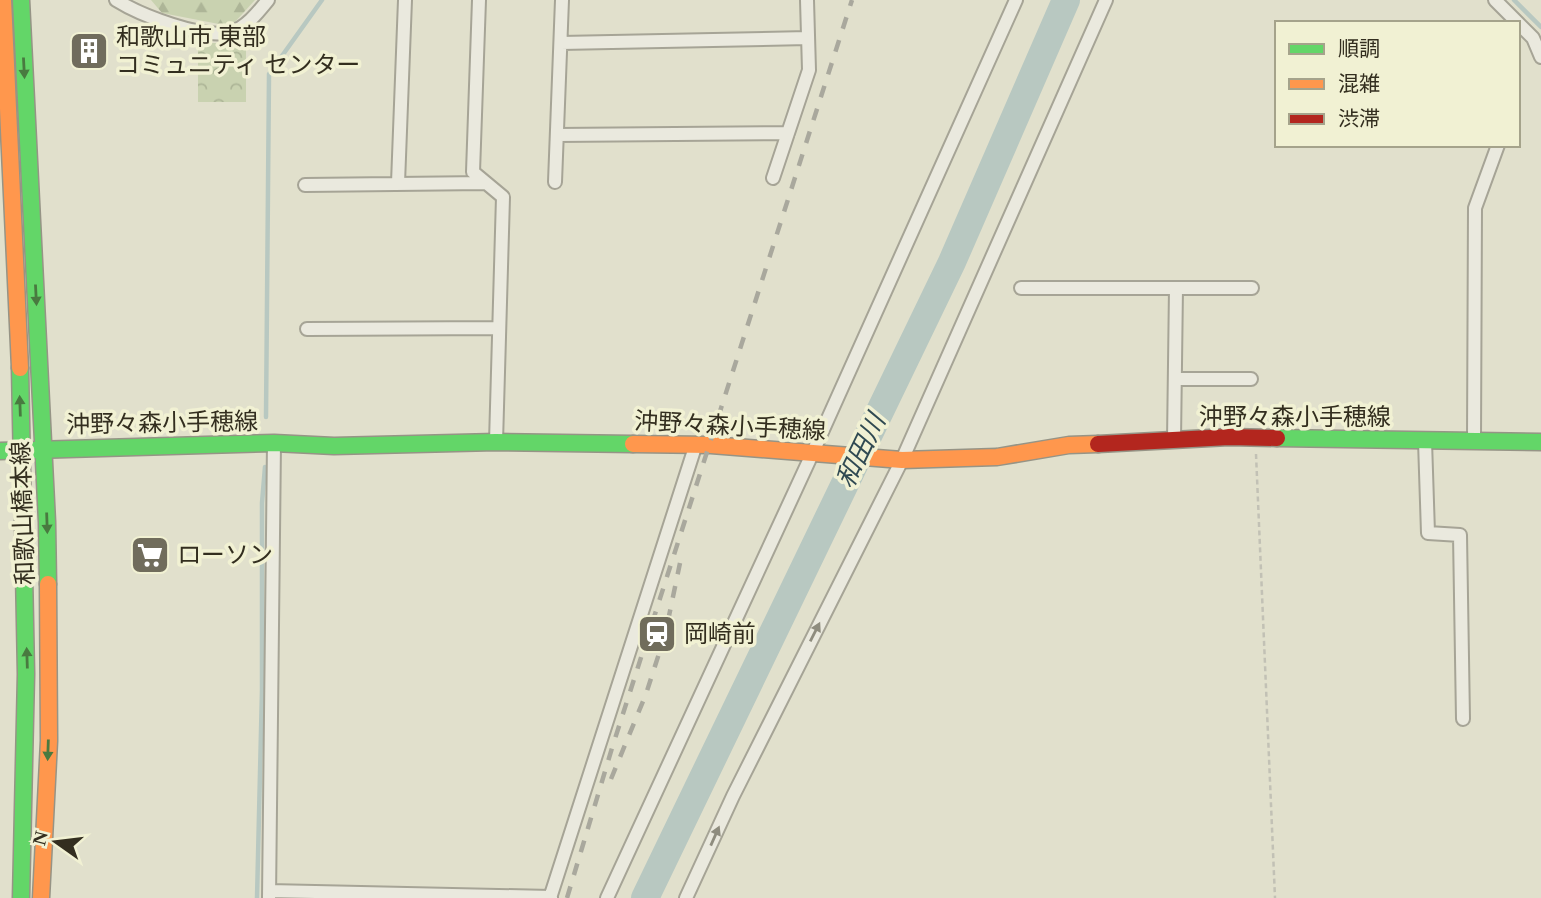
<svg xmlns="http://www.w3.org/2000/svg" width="1541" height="898" font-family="'Times New Roman','Noto Sans JP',serif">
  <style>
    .forest { fill: url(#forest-firs) }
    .park { fill: url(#park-crowns) }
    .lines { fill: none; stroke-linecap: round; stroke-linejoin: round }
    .stream { stroke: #b8c8c1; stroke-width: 4.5 }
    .river { stroke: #b8c8c1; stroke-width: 28 }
    .street-casing { stroke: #a6a496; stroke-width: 16 }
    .fast-casing { stroke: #969486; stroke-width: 19 }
    .slow-casing { stroke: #969486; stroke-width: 19 }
    .jam-casing { stroke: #969486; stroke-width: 19 }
    .path { stroke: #c2c1b5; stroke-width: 2.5; stroke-dasharray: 5 3.5; stroke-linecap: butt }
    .street { stroke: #eae9de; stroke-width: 12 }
    .fast { stroke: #63d668; stroke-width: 16 }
    .slow { stroke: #ff974d; stroke-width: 16 }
    .jam { stroke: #b3261e; stroke-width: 16 }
    .rail { stroke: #a9a89d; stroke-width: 4.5; stroke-dasharray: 12 12; stroke-linecap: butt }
    .oneway { fill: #497a40 }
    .oneway2 { fill: #8e8c7e }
    .labels { text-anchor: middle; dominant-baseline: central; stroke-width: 7; stroke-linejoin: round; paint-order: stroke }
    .poi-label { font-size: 24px; fill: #332e1f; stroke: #f1f1d3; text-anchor: start }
    .street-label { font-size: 24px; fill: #332e1f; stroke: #f1f1d3 }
    .water-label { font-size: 26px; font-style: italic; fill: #304a52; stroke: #f1f1d3 }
  </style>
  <defs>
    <pattern id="forest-firs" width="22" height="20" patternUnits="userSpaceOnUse" patternTransform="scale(1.75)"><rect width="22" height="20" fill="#c9d2b0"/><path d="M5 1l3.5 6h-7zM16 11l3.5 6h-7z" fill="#adb597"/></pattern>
    <pattern id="park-crowns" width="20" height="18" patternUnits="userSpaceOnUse" patternTransform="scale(1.75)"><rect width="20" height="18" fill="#c9d2b0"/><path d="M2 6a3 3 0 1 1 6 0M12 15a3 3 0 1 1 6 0" fill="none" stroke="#adb597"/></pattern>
  </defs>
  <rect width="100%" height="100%" fill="#e1e0cc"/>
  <!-- forest -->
  <path class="forest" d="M151,0H255L234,23L224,25L162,13Z"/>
  <!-- park -->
  <path class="park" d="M198,43H246V102H198Z"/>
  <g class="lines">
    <!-- stream -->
    <path class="stream" d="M1514,0L1541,27
      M266,417L269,74L322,0
      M257,898L262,690V503L265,467"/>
    <!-- river -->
    <path class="river" d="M645,898L952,262L1066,0"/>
    <!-- street casing -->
    <g class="street-casing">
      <path id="street" d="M116,0C140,15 203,40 231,32C246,28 259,11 268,0
        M479,0L473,172L503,197L496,442
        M1495,0L1518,23
        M1518,23L1533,38L1541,57
        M561,43L808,38
        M557,135L788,133
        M773,178L809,70L807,0
        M555,182L562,0
        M398,183L405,0
        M305,185L485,183
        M1021,288H1252
        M307,329L499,328
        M1175,379H1251
        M1174,440L1176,288
        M1425,441L1428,533L1460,535L1463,719
        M1474,441L1475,208L1498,145
        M269,891L551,897
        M269,898L274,443
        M550,898L696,444
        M607,898L813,452L1016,0
        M686,898L733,796L902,460L1106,0"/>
    </g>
    <!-- fast casing -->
    <g class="fast-casing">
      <path id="fast" d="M21,0L47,522L48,584
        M20,368L26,674L21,898
        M1277,438L1541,442
        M0,451L274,443L334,446L496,442L633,444"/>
    </g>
    <!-- slow casing -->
    <g class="slow-casing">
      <path id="slow" d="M3,0L20,368
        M633,444L711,445L902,460L997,457L1069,445L1098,444
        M41,898L49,741L48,584"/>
    </g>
    <!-- jam casing -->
    <g class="jam-casing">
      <path id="jam" d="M1098,444L1229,437L1277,438"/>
    </g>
    <!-- path -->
    <path class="path" d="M1256,454L1275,898"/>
    <!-- street -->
    <use href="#street" class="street"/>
    <!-- fast -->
    <use href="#fast" class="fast"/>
    <!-- slow -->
    <use href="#slow" class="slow"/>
    <!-- jam -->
    <use href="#jam" class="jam"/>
    <!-- rail -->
    <path class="rail" d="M611,779L646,694L665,635L680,563
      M567,898L612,748L852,0"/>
  </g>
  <!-- one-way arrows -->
  <defs><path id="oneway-solid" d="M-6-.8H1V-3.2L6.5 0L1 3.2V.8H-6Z" transform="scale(1.75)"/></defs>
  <g class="oneway">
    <use href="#oneway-solid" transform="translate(24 68) rotate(87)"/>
    <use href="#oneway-solid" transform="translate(36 295) rotate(87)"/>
    <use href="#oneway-solid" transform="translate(20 406) rotate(-92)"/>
    <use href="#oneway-solid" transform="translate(47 523) rotate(88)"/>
    <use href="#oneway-solid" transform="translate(27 658) rotate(-92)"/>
    <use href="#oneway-solid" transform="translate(48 750) rotate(92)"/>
  </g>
  <g class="oneway2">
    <use href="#oneway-solid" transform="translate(815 632) rotate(-63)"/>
    <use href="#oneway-solid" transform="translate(715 836) rotate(-66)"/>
  </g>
  <!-- icons -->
  <defs>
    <g id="building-square" transform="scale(2.0125)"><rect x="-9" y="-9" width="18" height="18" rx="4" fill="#706c5c" stroke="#f1f1d3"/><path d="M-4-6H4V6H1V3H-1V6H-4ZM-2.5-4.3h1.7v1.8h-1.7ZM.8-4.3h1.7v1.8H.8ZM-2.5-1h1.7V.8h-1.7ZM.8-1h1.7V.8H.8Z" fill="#fff"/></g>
    <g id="supermarket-square" transform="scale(2.0125)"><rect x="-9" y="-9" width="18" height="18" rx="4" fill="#706c5c" stroke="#f1f1d3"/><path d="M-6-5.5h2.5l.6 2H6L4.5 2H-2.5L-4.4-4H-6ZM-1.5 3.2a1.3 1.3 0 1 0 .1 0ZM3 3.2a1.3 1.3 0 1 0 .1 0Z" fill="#fff"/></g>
    <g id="station-square" transform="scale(2.0125)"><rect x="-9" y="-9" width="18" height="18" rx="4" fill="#706c5c" stroke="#f1f1d3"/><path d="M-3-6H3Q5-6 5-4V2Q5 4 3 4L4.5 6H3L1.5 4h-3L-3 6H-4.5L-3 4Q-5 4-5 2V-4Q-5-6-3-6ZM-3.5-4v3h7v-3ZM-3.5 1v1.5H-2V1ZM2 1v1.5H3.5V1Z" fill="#fff"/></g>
  </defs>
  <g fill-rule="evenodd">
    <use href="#building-square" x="89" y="51"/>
    <use href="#supermarket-square" x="150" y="555"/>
    <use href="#station-square" x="657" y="634"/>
  </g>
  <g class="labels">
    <!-- poi labels -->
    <g class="poi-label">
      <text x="116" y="37">和歌山市 東部<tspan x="116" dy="28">コミュニティ センター</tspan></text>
      <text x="177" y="555">ローソン</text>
      <text x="684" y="634">岡崎前</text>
    </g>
    <!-- street labels -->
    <g class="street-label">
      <text x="1295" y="417">沖野々森小手穂線</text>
      <text transform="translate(162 423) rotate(-1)">沖野々森小手穂線</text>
      <text transform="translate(730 426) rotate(3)">沖野々森小手穂線</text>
      <text transform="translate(23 513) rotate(-92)">和歌山橋本線</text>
    </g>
    <!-- water labels -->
    <g class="water-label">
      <text transform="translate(861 451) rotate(-64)">和田川</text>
    </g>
  </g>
  <!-- legend -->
  <rect x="1275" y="21" width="245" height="126" fill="#f1f1d3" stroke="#a5a38b" stroke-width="2"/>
  <rect x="1289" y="44" width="35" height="10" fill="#63d668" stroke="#a5a38b" stroke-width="2"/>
  <text x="1338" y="56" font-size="21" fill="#332e1f">順調</text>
  <rect x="1289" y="79" width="35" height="10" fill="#ff974d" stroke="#a5a38b" stroke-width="2"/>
  <text x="1338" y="91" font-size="21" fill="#332e1f">混雑</text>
  <rect x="1289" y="114" width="35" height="10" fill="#b3261e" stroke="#a5a38b" stroke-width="2"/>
  <text x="1338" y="126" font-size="21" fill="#332e1f">渋滞</text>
  <!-- north arrow -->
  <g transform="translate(56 842) rotate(284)" stroke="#f1f1d3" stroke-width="5" paint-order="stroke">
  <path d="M0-5L12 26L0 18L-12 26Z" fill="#332e1f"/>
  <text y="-10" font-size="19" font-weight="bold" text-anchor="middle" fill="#332e1f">N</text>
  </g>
</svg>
